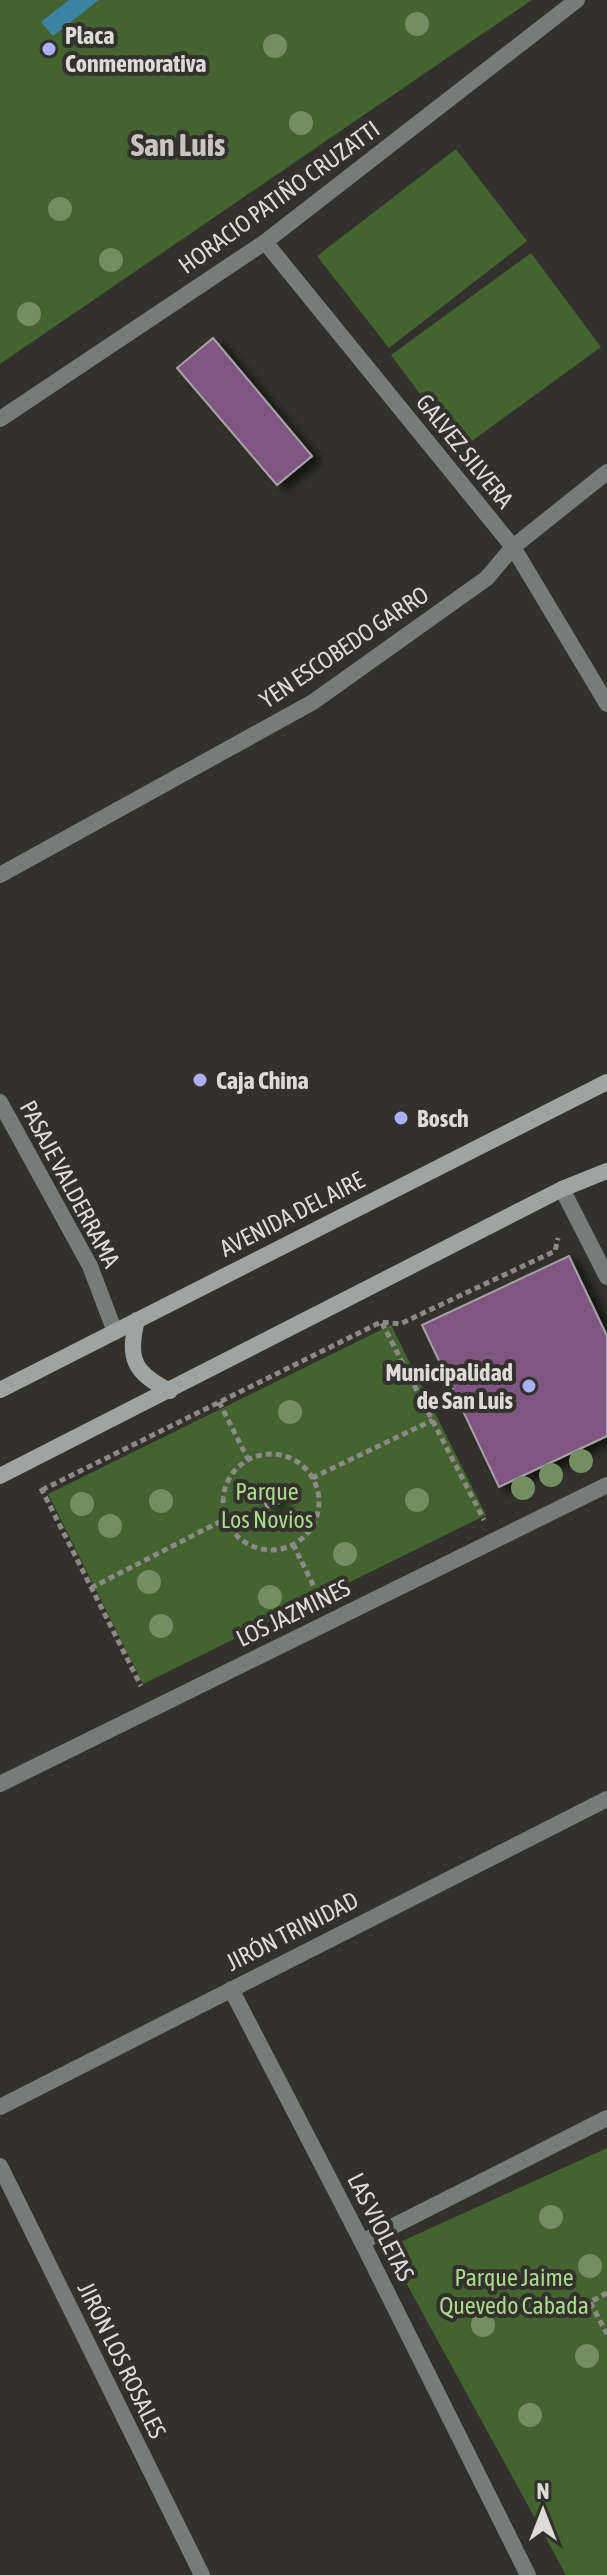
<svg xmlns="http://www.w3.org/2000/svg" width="607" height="2575" font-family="'Asap Condensed',sans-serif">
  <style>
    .green { fill: #43632f }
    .water { fill: #3b84a3 }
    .building { fill: #7f5482; stroke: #a7a1a7; stroke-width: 2; filter: url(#shadow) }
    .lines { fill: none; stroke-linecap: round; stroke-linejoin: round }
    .path { stroke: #8b8a85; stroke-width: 5; stroke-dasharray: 6 4; stroke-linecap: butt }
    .minor { stroke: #777b79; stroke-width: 16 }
    .secondary { stroke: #9fa4a2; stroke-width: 16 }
    .tree { fill: #738e60 }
    .poi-dot { fill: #aab0fb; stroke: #32312b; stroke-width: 3 }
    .labels { text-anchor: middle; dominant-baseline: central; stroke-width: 8; stroke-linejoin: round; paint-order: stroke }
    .poi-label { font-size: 24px; font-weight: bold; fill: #dcdbd7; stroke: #32312b; text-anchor: start }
    .street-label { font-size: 24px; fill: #dcdbd7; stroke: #32312b }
    .park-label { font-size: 24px; fill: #a9da8c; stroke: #32312b }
    .district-label { font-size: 32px; font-weight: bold; fill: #c8c7bf; stroke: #32312b }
  </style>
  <defs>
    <filter id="shadow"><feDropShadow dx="9" dy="5" stdDeviation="4" flood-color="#0009"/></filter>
  </defs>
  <rect width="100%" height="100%" fill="#32312b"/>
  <!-- green -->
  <path class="green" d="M0,0H532L0,364Z
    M456,149L527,241L389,348L317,256Z
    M531,253L601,347L461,449L391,355Z
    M391,1325L486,1515L143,1684L48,1494Z
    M607,2148V2575H566L387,2248Z"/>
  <!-- water -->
  <path class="water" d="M69,0H99L53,36L41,22Z"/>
  <!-- building -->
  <path class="building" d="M213,338L312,456L277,485L177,368Z
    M569,1256L607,1336V1436L499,1487L422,1325Z
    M275,1490L280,1503L267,1508L262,1495Z"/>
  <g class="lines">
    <!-- path -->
    <path class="path" d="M382,1323L484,1520
      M219,1402L248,1459
      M223 1502a48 48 0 1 1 96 0a48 48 0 1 1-96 0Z
      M312,1478L433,1420
      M41,1488L141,1686
      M42,1490L381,1322L400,1324L555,1251L558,1238
      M293,1544L319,1597
      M91,1588L225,1519
      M607,2293L590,2302L607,2334"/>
    <!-- minor -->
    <path class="minor" d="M265,242L513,547L607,704
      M0,419L265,242L577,0
      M0,875L313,702L487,578L513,547L607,472
      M0,1102L90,1266L115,1332
      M562,1189L607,1277
      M0,1784L607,1485
      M231,1989L362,2242L528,2575
      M0,2107L607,1799
      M0,2166L202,2575
      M362,2242L607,2118"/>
    <!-- secondary -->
    <path class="secondary" d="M137,1320C127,1359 134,1373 170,1391
      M0,1390L607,1082
      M0,1476L562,1189L607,1171"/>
  </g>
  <!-- trees -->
  <g class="tree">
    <circle cx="417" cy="24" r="12"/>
    <circle cx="275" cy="46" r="12"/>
    <circle cx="301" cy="123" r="12"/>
    <circle cx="60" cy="209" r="12"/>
    <circle cx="111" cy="260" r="12"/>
    <circle cx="29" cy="314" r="12"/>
    <circle cx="290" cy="1412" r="12"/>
    <circle cx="581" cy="1461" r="12"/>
    <circle cx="551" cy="1475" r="12"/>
    <circle cx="523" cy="1488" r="12"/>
    <circle cx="417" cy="1500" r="12"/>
    <circle cx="161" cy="1501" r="12"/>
    <circle cx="82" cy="1504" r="12"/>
    <circle cx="110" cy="1526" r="12"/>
    <circle cx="345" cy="1554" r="12"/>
    <circle cx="149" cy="1582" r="12"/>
    <circle cx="270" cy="1597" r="12"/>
    <circle cx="161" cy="1626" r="12"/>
    <circle cx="551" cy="2217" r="12"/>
    <circle cx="590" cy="2266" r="12"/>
    <circle cx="483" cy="2325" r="12"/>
    <circle cx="587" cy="2356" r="12"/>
    <circle cx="530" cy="2415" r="12"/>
  </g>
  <!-- markers -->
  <g class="poi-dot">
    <circle cx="49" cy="49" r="8"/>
    <circle cx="200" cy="1080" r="8"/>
    <circle cx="401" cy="1118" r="8"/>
    <circle cx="529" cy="1386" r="8"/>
  </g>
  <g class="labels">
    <!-- poi labels -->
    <g class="poi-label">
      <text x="65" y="35">Placa<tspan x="65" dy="28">Conmemorativa</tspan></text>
      <text x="216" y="1080">Caja China</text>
      <text x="417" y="1118">Bosch</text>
      <text x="513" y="1372" text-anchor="end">Municipalidad<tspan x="513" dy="28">de San Luis</tspan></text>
    </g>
    <!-- street labels -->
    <g class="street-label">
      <text transform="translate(279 197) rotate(-36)">HORACIO PATIÑO CRUZATTI</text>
      <text transform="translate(465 451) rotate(51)">GALVEZ SILVERA</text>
      <text transform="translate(344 647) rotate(-34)">YEN ESCOBEDO GARRO</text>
      <text transform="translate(70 1184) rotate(62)">PASAJE VALDERRAMA</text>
      <text transform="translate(292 1214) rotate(-27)">AVENIDA DEL AIRE</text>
      <text transform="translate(293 1613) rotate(-26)">LOS JAZMINES</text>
      <text transform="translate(292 1931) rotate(-27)">JIRÓN TRINIDAD</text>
      <text transform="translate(381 2227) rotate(63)">LAS VIOLETAS</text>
      <text transform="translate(122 2360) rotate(64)">JIRÓN LOS ROSALES</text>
    </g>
    <!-- park labels -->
    <g class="park-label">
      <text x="267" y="1491">Parque<tspan x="267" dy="28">Los Novios</tspan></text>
      <text x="514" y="2277">Parque Jaime<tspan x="514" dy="28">Quevedo Cabada</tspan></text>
    </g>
    <!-- district labels -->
    <g class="district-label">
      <text x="178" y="144">San Luis</text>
    </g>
  </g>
  <!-- north arrow -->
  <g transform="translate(543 2511)" stroke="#32312b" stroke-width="6" paint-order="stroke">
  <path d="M0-6L14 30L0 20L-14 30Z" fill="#dcdbd7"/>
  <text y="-12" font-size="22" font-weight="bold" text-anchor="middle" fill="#dcdbd7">N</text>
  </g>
</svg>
